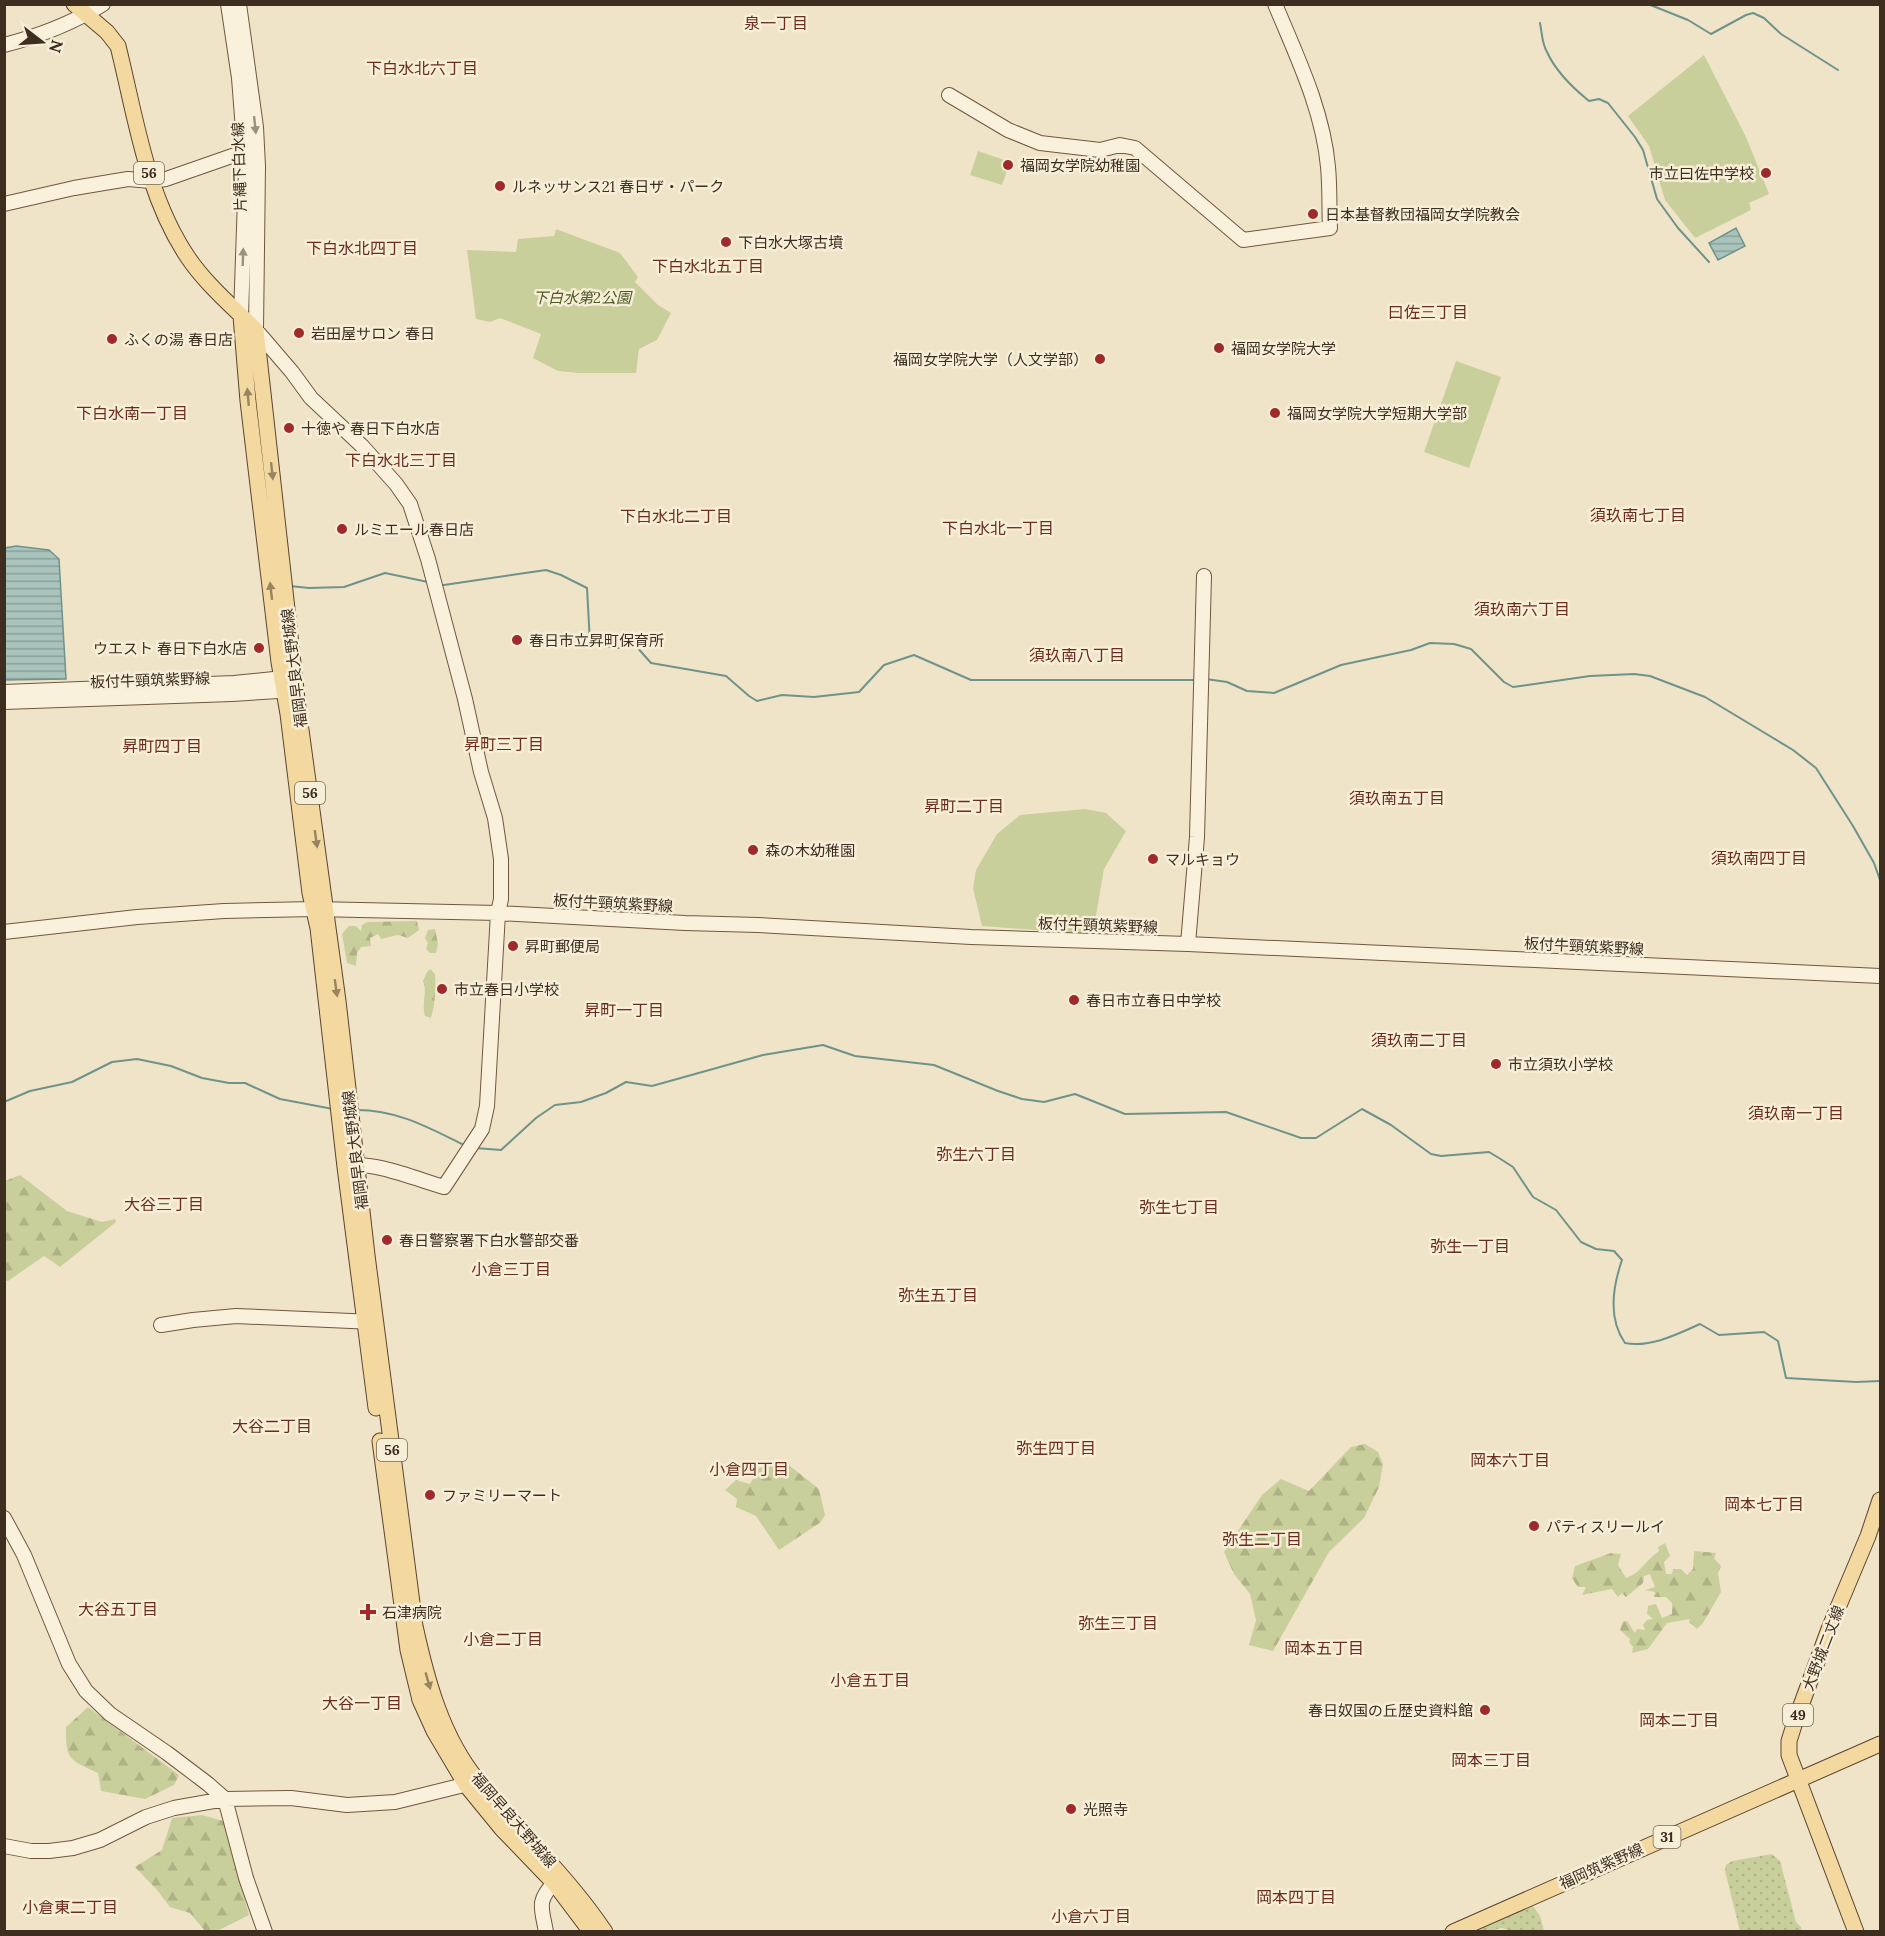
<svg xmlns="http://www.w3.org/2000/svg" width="1885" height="1936" font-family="Lora,'Noto Sans JP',serif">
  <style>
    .grass { fill: url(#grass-dots) }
    .forest { fill: url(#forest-firs) }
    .park { fill: #c9cf9b }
    .water { fill: url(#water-rules); stroke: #6f938a; stroke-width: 1.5 }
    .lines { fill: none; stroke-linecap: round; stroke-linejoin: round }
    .stream { stroke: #6f938a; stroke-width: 2 }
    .secondary-casing { stroke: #6f573f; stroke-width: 16 }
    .primary-casing { stroke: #5b4430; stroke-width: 17 }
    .secondary { stroke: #faf1dc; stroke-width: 14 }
    .primary { stroke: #f3d9a0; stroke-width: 15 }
    .oneway { fill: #9c907e }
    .oneway2 { fill: #988460 }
    .poi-dot { fill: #9e2a2b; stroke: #f7eed8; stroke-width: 2 }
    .labels { text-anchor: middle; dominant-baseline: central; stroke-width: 5; stroke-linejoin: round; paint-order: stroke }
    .shield { fill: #f7eed8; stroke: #756857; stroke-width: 1.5 }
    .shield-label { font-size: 14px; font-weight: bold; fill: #3d2e20 }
    .poi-label { font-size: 15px; fill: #3d2e20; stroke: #f7eed8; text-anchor: start }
    .street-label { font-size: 15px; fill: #3d2e20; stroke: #f7eed8 }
    .park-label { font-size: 15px; font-style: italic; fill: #4d5a26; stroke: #f7eed8 }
    .neighbourhood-label { font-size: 16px; fill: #6b2e1e; stroke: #f7eed8 }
  </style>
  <defs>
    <pattern id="grass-dots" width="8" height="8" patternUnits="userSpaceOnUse" patternTransform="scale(1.5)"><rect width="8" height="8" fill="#c9cf9b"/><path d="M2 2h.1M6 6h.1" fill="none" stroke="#aeb285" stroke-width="1.8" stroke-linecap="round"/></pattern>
    <pattern id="forest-firs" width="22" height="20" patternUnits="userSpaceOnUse" patternTransform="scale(1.5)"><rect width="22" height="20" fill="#c9cf9b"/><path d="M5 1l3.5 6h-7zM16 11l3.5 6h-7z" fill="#aeb285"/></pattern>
    <pattern id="water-rules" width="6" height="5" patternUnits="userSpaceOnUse" patternTransform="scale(1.5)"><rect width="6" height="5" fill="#a9c4bc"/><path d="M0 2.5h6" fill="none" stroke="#8ba098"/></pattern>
  </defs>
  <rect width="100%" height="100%" fill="#f0e4c8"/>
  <!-- grass -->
  <path class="grass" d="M1772,1854L1780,1861L1796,1922L1801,1927L1802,1931H1740L1725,1871L1726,1865L1732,1861Z
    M1533,1906L1540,1916L1544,1931H1510L1502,1928L1490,1931H1476Z"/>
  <!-- forest -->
  <path class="forest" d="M417,921L419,930L408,938L398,935L381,939L378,934L370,938L371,946L361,947L357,953L356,966L347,963L342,934L349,926H356L361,931L362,925L367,922Z
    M435,929L438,944L436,953H430L426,949L428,943L425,938L428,930Z
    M430,969L435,974C436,989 435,1005 431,1018L425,1016C421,1003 428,992 423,981L427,972Z
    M20,1175L67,1211L102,1222L115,1219L116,1222L60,1267L44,1256L8,1281H5V1181Z
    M1365,1444L1378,1452L1383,1464L1379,1487L1364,1518L1329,1552L1273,1651L1249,1645L1256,1620L1250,1594L1234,1574L1224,1552L1262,1495L1281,1479L1309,1491L1351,1447Z
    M785,1462L819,1489L825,1515L821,1522L779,1550L756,1516L736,1507L737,1499L725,1490L736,1480L750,1484L759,1468Z
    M1665,1543L1670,1556L1664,1562L1666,1574H1672L1673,1569H1681L1687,1575L1693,1569L1694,1551L1716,1553L1714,1558L1721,1566L1718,1573L1721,1592L1703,1623L1697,1629L1689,1622L1690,1619L1667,1623L1648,1649L1632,1653L1633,1647L1629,1642L1630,1639L1620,1630L1623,1621H1627L1635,1633L1637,1629L1645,1630L1643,1625L1647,1620L1653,1619L1647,1614L1648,1606L1656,1604L1662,1618L1672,1614V1603L1666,1597H1654L1655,1592L1645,1590L1655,1587L1650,1574L1644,1576L1643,1583L1626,1597L1622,1593L1618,1597L1612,1589L1582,1595L1586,1587H1578L1572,1578L1575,1566L1611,1553L1621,1554L1618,1565L1626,1578C1642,1572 1645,1561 1659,1551L1658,1547Z
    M88,1707L179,1775L174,1785L145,1799L101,1791L98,1773C70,1760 65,1760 66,1727Z
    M202,1815L223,1821L249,1915L217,1931H205L190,1913L170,1907L157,1890L135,1867L162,1850L172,1818Z"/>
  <!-- park -->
  <path class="park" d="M1704,55L1746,137L1769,194L1749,203L1751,210L1695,238L1665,200L1649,146L1628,116Z
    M978,151L1010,162L1002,185L970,175Z
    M556,229L620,253L638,277L635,282L658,305L671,313L657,340L639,349L636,373H578L558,371L533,358L541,334L500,318L490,322L476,319L467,250L516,252L518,239L554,236Z
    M1456,361L1501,377L1469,468L1424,452Z
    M1085,809L1106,813L1126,831L1104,869L1094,927L1086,934L982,926L973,888L976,870L997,834L1020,815Z"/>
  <!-- water -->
  <path class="water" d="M1736,228L1745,246L1718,260L1709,243Z
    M16,546L49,550L59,559L66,679L5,680V548Z"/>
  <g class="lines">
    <!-- stream -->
    <path class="stream" d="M1648,4L1688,20L1711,34L1746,15L1753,13L1764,18L1781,34L1838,70
      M1540,23C1542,33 1542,44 1547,52C1555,70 1573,88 1589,101L1599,99L1608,103L1635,137L1643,150L1657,199L1678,228L1709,262
      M439,585H444L546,570L561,575L587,588L590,643L618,648L635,645L651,663L726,676L749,696L757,701L782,695L814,697L859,692L884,665L914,655L971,680H1197
      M290,586L309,588L344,587L385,573L428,582
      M1206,679L1227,682L1247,691L1274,693L1341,665L1411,650L1430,643L1454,644L1471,649L1504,682L1513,687L1590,676L1634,674L1650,676L1705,697L1793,750L1816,768L1853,826L1874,863L1880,880
      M4,1102L30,1091L72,1082L112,1062L137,1059L171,1066L202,1078L229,1083H245L280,1099L333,1109
      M357,1110C398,1110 429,1128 464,1145
      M475,1148L501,1150L536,1118L555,1105L581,1102L606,1093L626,1082L652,1086L763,1055L823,1045L855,1056L934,1065L998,1091L1022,1099L1044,1102L1075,1094L1125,1114L1226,1112L1301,1138H1316L1362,1109L1391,1125L1431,1154L1441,1156L1489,1152L1499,1158L1513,1167L1533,1197L1556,1210L1581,1242L1596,1249L1614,1251L1622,1260C1613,1286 1608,1319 1625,1343C1650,1348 1678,1334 1700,1324L1719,1335L1764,1332L1778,1341L1786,1378L1856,1382L1880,1381"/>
    <!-- secondary casing -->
    <g class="secondary-casing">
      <path id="secondary" d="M228,4L239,78L246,169L241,316
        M239,4L256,127L258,166L256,330L292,372L311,398L362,446L396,484L410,504L428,559L465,699L481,772L495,818L501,859V899L498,913L487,1106L482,1129L444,1187C419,1180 371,1160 347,1166
        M4,45C39,36 73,23 103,4
        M949,95L1008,130L1040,143L1100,150L1120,145L1135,148L1243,240L1330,228C1329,208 1330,187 1328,167C1323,110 1297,57 1275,4
        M4,204L74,188L128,179L151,181L166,179L252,149
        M4,692L234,683L293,677
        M4,702L232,694L295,690
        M4,932L137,917L224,911L314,909L498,913L685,923L758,925L971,937L1188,944L1880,976
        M1188,944L1197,837L1204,576
        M161,1325L193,1320L236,1316L374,1322
        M4,1518L24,1555L69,1664L86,1691L110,1714L167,1753L208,1784L225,1799L246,1878L265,1932
        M4,1846L31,1851H49L73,1848L100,1840L146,1817L174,1808L225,1799L291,1798L347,1805L395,1802L476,1782
        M546,1932C542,1908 536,1902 554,1883"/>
    </g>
    <!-- primary casing -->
    <g class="primary-casing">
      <path id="primary" d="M74,4L107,32L118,46C136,118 146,196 189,259C207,285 233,307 256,330L298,708L338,1001L367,1255L415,1626C427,1681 442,1737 478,1781C519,1833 568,1876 605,1932
        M241,316L248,401L279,662L288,714L310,893L318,928L345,1167L376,1408
        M380,1441L408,1650L420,1700L434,1731L466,1785L502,1829L554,1883L591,1932
        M1453,1932L1880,1744
        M1856,1932L1789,1755V1741L1795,1722L1829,1629L1868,1536L1880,1500"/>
    </g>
    <!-- secondary -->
    <use href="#secondary" class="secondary"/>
    <!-- primary -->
    <use href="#primary" class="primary"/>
  </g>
  <!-- one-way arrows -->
  <defs><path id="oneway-solid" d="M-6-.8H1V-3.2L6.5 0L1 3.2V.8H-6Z" transform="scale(1.5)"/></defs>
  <g class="oneway">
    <use href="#oneway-solid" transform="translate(255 125) rotate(84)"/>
    <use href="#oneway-solid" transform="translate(243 257) rotate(-88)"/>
  </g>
  <g class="oneway2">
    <use href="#oneway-solid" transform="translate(248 397) rotate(-95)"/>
    <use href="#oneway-solid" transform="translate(272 471) rotate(84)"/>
    <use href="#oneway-solid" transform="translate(271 591) rotate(-97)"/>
    <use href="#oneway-solid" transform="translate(316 839) rotate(82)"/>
    <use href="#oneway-solid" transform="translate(336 988) rotate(82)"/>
    <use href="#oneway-solid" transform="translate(428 1681) rotate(74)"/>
  </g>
  <!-- markers -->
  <g class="poi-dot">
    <circle cx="1008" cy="165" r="6"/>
    <circle cx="1766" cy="173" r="6"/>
    <circle cx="500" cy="186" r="6"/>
    <circle cx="1313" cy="214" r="6"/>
    <circle cx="726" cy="242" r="6"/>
    <circle cx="299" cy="333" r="6"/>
    <circle cx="112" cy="339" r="6"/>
    <circle cx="1219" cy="348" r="6"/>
    <circle cx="1100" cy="359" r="6"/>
    <circle cx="1275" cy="413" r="6"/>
    <circle cx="289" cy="428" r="6"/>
    <circle cx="342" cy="529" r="6"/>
    <circle cx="517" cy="640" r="6"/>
    <circle cx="259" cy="648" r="6"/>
    <circle cx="753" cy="850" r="6"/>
    <circle cx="1153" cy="859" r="6"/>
    <circle cx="513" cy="946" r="6"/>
    <circle cx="442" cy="989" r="6"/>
    <circle cx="1074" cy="1000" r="6"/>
    <circle cx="1496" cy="1064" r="6"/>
    <circle cx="387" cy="1240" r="6"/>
    <circle cx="430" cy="1495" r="6"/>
    <circle cx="1534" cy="1526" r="6"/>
    <path d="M365 1603h6v6h6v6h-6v6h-6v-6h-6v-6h6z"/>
    <circle cx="1485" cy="1710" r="6"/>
    <circle cx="1071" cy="1809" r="6"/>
  </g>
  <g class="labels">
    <!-- shield labels -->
    <g class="shield">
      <rect x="134" y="162" width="30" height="22" rx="4.5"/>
      <rect x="295" y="782" width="30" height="22" rx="4.5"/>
      <rect x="377" y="1439" width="30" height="22" rx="4.5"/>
      <rect x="1783" y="1704" width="30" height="22" rx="4.5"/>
      <rect x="1653.5" y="1826" width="27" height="22" rx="4.5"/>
    </g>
    <g class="shield-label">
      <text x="149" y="173">56</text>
      <text x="310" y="793">56</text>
      <text x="392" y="1450">56</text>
      <text x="1798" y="1715">49</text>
      <text x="1667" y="1837">31</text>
    </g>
    <!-- poi labels -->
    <g class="poi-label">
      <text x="1020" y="165">福岡女学院幼稚園</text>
      <text x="1754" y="173" text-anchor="end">市立曰佐中学校</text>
      <text x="512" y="186">ルネッサンス21 春日ザ・パーク</text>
      <text x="1325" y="214">日本基督教団福岡女学院教会</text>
      <text x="738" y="242">下白水大塚古墳</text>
      <text x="311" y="333">岩田屋サロン 春日</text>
      <text x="124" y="339">ふくの湯 春日店</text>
      <text x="1231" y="348">福岡女学院大学</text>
      <text x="1088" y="359" text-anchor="end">福岡女学院大学（人文学部）</text>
      <text x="1287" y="413">福岡女学院大学短期大学部</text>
      <text x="301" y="428">十徳や 春日下白水店</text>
      <text x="354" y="529">ルミエール春日店</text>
      <text x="529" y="640">春日市立昇町保育所</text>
      <text x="247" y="648" text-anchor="end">ウエスト 春日下白水店</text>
      <text x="765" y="850">森の木幼稚園</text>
      <text x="1165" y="859">マルキョウ</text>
      <text x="525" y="946">昇町郵便局</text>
      <text x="454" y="989">市立春日小学校</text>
      <text x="1086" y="1000">春日市立春日中学校</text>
      <text x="1508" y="1064">市立須玖小学校</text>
      <text x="399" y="1240">春日警察署下白水警部交番</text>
      <text x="442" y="1495">ファミリーマート</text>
      <text x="1546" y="1526">パティスリールイ</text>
      <text x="382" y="1612">石津病院</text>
      <text x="1473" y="1710" text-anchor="end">春日奴国の丘歴史資料館</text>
      <text x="1083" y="1809">光照寺</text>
    </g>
    <!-- street labels -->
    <g class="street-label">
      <text transform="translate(239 167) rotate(-92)">片縄下白水線</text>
      <text transform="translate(294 668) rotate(-97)">福岡早良大野城線</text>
      <text transform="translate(150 680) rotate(-2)">板付牛頸筑紫野線</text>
      <text transform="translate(613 903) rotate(3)">板付牛頸筑紫野線</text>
      <text transform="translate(1098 925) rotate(2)">板付牛頸筑紫野線</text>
      <text transform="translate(1584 946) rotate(3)">板付牛頸筑紫野線</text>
      <text transform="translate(355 1150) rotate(-97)">福岡早良大野城線</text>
      <text transform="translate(1823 1648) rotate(-69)">大野城二丈線</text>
      <text transform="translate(514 1820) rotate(49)">福岡早良大野城線</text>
      <text transform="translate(1601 1866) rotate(-24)">福岡筑紫野線</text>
    </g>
    <!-- park labels -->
    <g class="park-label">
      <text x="582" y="297">下白水第2公園</text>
    </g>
    <!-- neighbourhood labels -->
    <g class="neighbourhood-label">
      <text x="776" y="23">泉一丁目</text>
      <text x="422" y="68">下白水北六丁目</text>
      <text x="362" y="248">下白水北四丁目</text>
      <text x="708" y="266">下白水北五丁目</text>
      <text x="1428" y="312">曰佐三丁目</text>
      <text x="132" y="413">下白水南一丁目</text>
      <text x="401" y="460">下白水北三丁目</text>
      <text x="1638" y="515">須玖南七丁目</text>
      <text x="676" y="516">下白水北二丁目</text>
      <text x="998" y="528">下白水北一丁目</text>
      <text x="1522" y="609">須玖南六丁目</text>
      <text x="1077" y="655">須玖南八丁目</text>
      <text x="504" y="744">昇町三丁目</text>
      <text x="162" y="746">昇町四丁目</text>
      <text x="1397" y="798">須玖南五丁目</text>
      <text x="964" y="806">昇町二丁目</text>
      <text x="1759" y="858">須玖南四丁目</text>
      <text x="624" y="1010">昇町一丁目</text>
      <text x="1419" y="1040">須玖南二丁目</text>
      <text x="1796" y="1113">須玖南一丁目</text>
      <text x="976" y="1154">弥生六丁目</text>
      <text x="164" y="1204">大谷三丁目</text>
      <text x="1179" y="1207">弥生七丁目</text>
      <text x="1470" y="1246">弥生一丁目</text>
      <text x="511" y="1269">小倉三丁目</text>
      <text x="938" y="1295">弥生五丁目</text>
      <text x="272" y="1426">大谷二丁目</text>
      <text x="1056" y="1448">弥生四丁目</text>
      <text x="1510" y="1460">岡本六丁目</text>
      <text x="749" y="1469">小倉四丁目</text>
      <text x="1764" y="1504">岡本七丁目</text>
      <text x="1262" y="1539">弥生二丁目</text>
      <text x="118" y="1609">大谷五丁目</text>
      <text x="1118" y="1623">弥生三丁目</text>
      <text x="503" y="1639">小倉二丁目</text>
      <text x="1324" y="1648">岡本五丁目</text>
      <text x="870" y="1680">小倉五丁目</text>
      <text x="362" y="1703">大谷一丁目</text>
      <text x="1679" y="1720">岡本二丁目</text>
      <text x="1491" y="1760">岡本三丁目</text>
      <text x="1296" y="1897">岡本四丁目</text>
      <text x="70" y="1907">小倉東二丁目</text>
      <text x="1091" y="1916">小倉六丁目</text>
    </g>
  </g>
  <!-- border -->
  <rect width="1885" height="1936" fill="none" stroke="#3d2e20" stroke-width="12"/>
  <!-- north arrow -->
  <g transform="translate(42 42) rotate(107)" stroke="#f7eed8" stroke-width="4.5" paint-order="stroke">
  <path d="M0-4.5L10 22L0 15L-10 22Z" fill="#3d2e20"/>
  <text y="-9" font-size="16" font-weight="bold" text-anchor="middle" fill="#3d2e20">N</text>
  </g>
</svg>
